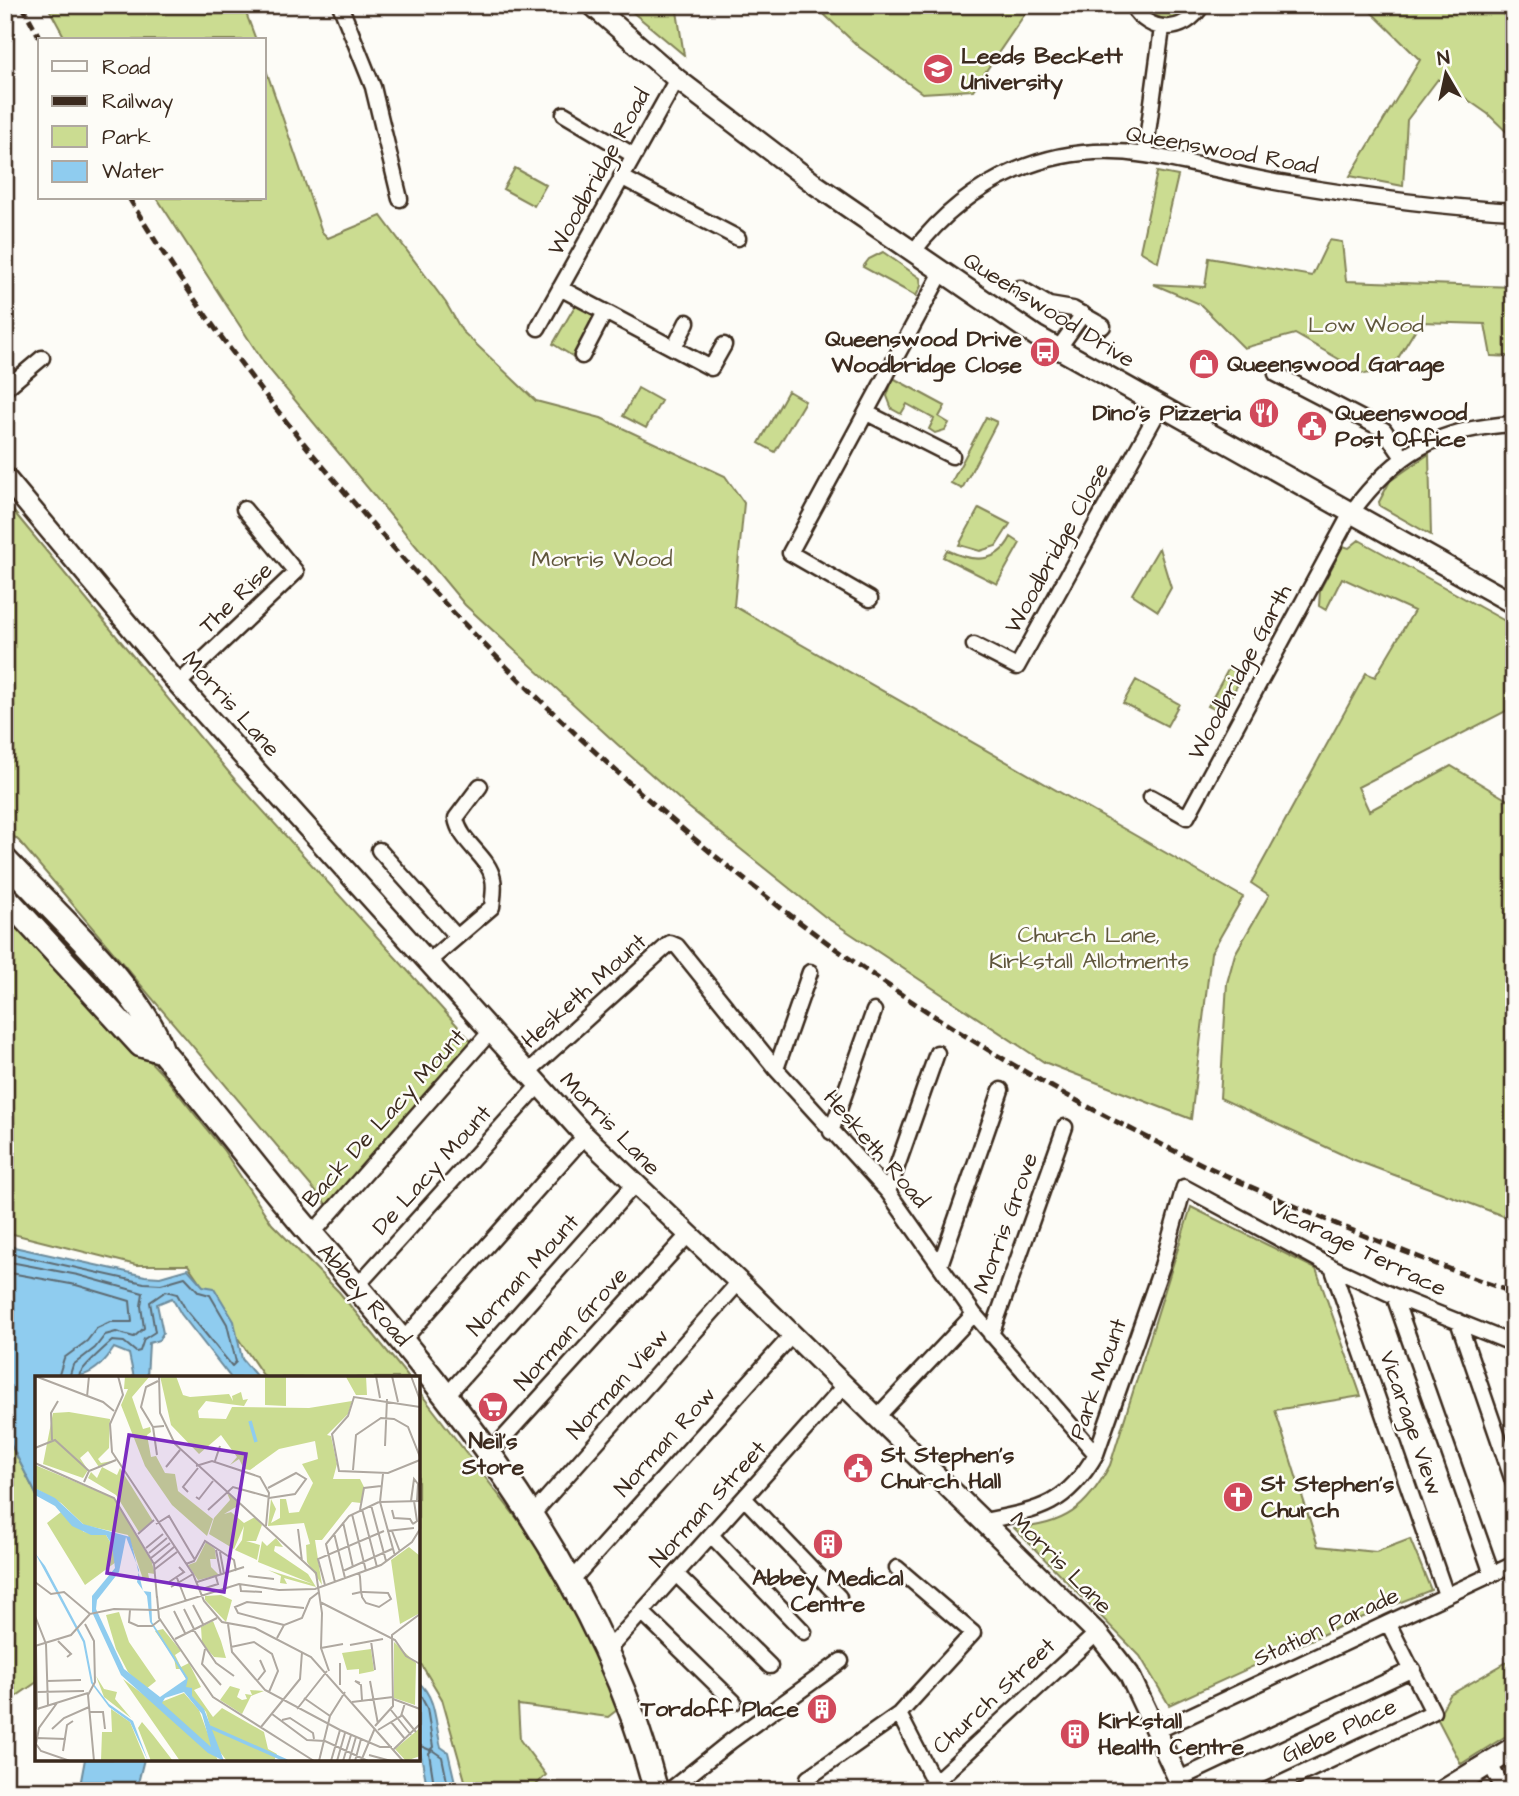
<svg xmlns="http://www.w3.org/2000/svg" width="1519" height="1796" font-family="'Architects Daughter',sans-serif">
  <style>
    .green { fill: #cbdc91; stroke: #838358; stroke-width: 2 }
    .water { fill: #8fccef; stroke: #6d8b9b; stroke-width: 2 }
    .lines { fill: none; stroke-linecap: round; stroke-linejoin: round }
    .shore { stroke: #5d6b72; stroke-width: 2 }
    .minor-casing { stroke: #3b2a1e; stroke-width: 19 }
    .tertiary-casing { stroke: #3b2a1e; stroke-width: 24 }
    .secondary-casing { stroke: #3b2a1e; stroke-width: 26 }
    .primary-casing { stroke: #3b2a1e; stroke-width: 28 }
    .minor { stroke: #fdfcf7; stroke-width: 14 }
    .tertiary { stroke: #fdfcf7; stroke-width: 19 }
    .secondary { stroke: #fdfcf7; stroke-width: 21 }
    .primary { stroke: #fdfcf7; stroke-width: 23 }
    .rail { stroke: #3b2a1e; stroke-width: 5; stroke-dasharray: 10 5; stroke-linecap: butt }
    .labels { text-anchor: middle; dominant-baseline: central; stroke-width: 5; stroke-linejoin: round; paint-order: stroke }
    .poi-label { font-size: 23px; font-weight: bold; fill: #3b2a1e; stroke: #fdfcf7; text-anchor: start }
    .street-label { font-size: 23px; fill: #3b2a1e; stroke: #fdfcf7 }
    .park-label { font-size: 23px; fill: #5f563b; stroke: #fdfcf7 }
    .inset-river { fill: none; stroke: #8fccef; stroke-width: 3.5 }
    .inset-road { fill: none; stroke: #afa8a0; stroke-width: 2 }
    .view { fill: #7b2cbf; fill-opacity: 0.15; stroke: #7b2cbf; stroke-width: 3.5 }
    .inset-edge { fill: none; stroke: #3b2a1e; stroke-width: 3.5 }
  </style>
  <rect width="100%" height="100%" fill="#fdfcf7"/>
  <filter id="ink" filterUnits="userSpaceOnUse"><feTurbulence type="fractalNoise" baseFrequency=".0143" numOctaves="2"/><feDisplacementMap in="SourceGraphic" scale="14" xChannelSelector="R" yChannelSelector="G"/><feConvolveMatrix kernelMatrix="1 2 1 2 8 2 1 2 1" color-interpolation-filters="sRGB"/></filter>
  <g filter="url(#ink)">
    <!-- green -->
    <path class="green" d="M47,5H243L256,40H66Z
      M624,5H676L684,55Z
      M814,5H1031L973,90L922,93L859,47Z
      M1143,5H1193C1180,24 1156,23 1143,5Z
      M1364,5H1514V139L1488,114L1438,79L1407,120L1403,186L1350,176L1420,60Z
      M264,64L322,232L328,238L381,216L446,303L462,331L536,401L601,418L725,476L744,503L734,606L1243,897L1211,953L1191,1119L1044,1062L824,916L687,806L617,744L465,605L264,363L157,198H264Z
      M515,168L546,185L534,206L503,189Z
      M1157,172L1178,176L1158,262L1140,251Z
      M1329,240L1342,242L1346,281L1514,287V357L1491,356L1485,324L1420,322L1392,368L1365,374L1295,334L1244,348L1200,304L1153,284L1205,287L1209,258L1312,276Z
      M883,252L920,278L921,286L916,296L863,267L869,259Z
      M576,304L598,315L574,357L553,344Z
      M893,378L945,406L939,417L949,423L945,430L935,433L929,429L934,419L907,404L901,414L892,409L887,396Z
      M638,388L661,401L646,428L623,416Z
      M788,391L805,401L775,452L759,443Z
      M986,417L997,422L962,489L951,483Z
      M1429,454L1431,535L1380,506L1379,502L1390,481Z
      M5,501L236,781L473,1043L327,1205L19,841L5,829Z
      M979,508L1010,524L996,546L980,551L959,545Z
      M1011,537L1020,543L997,584L943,557L947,550C972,562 997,565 1011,537Z
      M1359,540L1514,626V707L1358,787L1369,811L1451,766L1514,804V1220L1352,1159L1220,1098L1227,983L1235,954L1269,895L1251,883L1366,673L1375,677L1414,611L1342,578L1326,610L1319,606L1320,590L1343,546L1349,548Z
      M1159,548L1171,588L1158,611L1132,594Z
      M1229,668L1243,675L1222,713L1208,706Z
      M1136,680L1179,704L1167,726L1123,703Z
      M5,909L165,1077L224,1151L272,1224L339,1292L409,1378H265L188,1265H136L5,1232Z
      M1191,1207L1316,1269L1361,1396L1275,1410L1318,1546L1376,1552L1410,1539L1431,1590L1341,1626L1169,1705L1140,1656L1014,1528C1064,1526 1087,1508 1110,1465Z
      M418,1390L525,1529L574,1607L621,1707L608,1717L518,1705L520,1740L546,1775L530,1791H468L442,1699L418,1659Z
      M5,1433L37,1496V1682L5,1704Z
      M1514,1658V1731L1461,1764L1437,1718L1450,1695Z"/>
    <!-- water -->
    <path class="water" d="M5,1245L145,1276L160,1277L188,1269L203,1286L214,1288L234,1321L242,1359L258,1378H231L181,1314L172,1298L157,1304L163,1333L159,1340L149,1343L147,1378H134L129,1354L114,1348C92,1382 74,1378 37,1378V1496L5,1433Z
      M418,1682C437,1697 435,1726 441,1747L448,1752L457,1791H428L418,1740Z
      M85,1759H144L136,1791H79Z"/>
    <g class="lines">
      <!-- shore -->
      <path class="shore" d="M5,1252L144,1283L161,1284L185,1277L199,1292L210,1295L227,1324L236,1362L232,1366L186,1310L177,1294L166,1291L150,1302L155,1332L144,1339L140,1351L136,1352L124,1342L112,1341C104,1348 79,1370 78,1378
        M5,1261L78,1275L143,1293L141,1306L144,1328L134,1337L116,1332L105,1335L95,1348L73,1365L69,1378
        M5,1272L76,1285L130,1301L132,1322H110L97,1328L87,1341L64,1358L58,1378
        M418,1691L427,1708L433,1747L430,1750L418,1745
        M435,1791L429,1753L432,1750L442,1757L449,1791"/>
      <!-- minor casing -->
      <g class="minor-casing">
        <path id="minor" d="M340,5L373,87L400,199
          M1132,5C1149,35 1185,34 1202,5
          M564,114L633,155
          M1145,155L1162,28
          M621,177L738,238
          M913,252C969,179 1053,140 1146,155C1191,162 1236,175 1281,183C1358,196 1436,207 1514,211
          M560,288L711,368L724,345
          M1020,288L1049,305L1073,309L1103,326
          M538,328L677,79
          M674,348L687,322
          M1058,349L1083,314
          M582,356L605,312
          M1276,374L1384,430L1402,456
          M5,389L42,358
          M867,413L952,456
          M870,599L790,553L942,272
          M974,645L1017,667L1160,408
          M178,684L296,572L244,509
          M1151,797L1187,817L1351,513C1396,452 1438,428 1514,424
          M379,850L457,937
          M429,961L492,907C493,898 495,887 493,879C488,855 460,843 456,818L480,786
          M776,1069L810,972
          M528,1072L670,943L677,946L776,1069L888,1192L974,1314L1096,1454
          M831,1132L874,1011
          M888,1192L937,1053
          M312,1234L491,1031
          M940,1265L1001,1090
          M1332,1267L1446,1595
          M358,1285L539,1085
          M1394,1296L1492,1574
          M1458,1321L1514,1484
          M991,1335L1065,1127
          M403,1340L585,1136
          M447,1395L634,1185
          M876,1418L974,1314
          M489,1454L688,1235
          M744,1498L839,1597
          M531,1516L739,1282
          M984,1521C1039,1510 1066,1506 1096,1454L1162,1266L1184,1187L1332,1267L1394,1296L1514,1344
          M711,1535L804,1632
          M676,1574L770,1666
          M572,1580L792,1335
          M642,1612L734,1702
          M607,1651L844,1386
          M899,1714L938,1790
          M1157,1731L1514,1564
          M1489,1763L1505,1791
          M808,1778L899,1714L973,1633L897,1568
          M1179,1779L1413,1669
          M669,1791L731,1741L841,1661
          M920,1791L934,1783L1097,1633
          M1265,1791L1433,1712L1388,1623"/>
      </g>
      <!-- tertiary casing -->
      <g class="tertiary-casing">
        <path id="tertiary" d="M592,5L677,79L816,185L1036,336L1514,604
          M5,477L178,684L585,1136L739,1282L1097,1633L1129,1674L1184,1791"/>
      </g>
      <!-- secondary casing -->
      <g class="secondary-casing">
        <path id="secondary" d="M1444,1791L1514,1748"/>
      </g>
      <!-- primary casing -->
      <g class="primary-casing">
        <path id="primary" d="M5,860C49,907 144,993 162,1051
          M5,897L141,1045L162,1051C213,1111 260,1175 312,1235C455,1400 601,1575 656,1791"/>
      </g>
      <!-- minor -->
      <use href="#minor" class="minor"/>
      <!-- tertiary -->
      <use href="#tertiary" class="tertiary"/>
      <!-- secondary -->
      <use href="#secondary" class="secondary"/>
      <!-- primary -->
      <use href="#primary" class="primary"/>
      <!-- rail -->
      <path class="rail" d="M22,5L41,40
        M129,198C203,322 294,436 390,544C577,752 793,939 1036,1078C1189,1165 1349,1233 1514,1293"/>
    </g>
  </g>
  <!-- icons -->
  <defs>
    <g id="university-disc" transform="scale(1.575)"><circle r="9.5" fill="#d1495b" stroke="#fdfcf7"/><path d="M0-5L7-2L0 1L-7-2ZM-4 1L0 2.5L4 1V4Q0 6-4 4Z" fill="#fff"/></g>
    <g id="bus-disc" transform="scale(1.575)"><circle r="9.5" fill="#d1495b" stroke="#fdfcf7"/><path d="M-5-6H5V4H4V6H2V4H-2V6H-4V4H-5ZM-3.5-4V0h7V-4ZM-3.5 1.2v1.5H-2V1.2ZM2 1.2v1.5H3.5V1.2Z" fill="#fff"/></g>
    <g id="shop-disc" transform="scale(1.575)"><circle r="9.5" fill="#d1495b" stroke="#fdfcf7"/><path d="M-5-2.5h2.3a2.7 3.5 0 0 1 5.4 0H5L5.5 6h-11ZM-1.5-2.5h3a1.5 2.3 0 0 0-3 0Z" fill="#fff"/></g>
    <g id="restaurant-disc" transform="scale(1.575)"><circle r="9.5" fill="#d1495b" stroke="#fdfcf7"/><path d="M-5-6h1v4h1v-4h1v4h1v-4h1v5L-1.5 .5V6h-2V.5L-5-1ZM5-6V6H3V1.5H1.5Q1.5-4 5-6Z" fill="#fff"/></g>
    <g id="civic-disc" transform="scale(1.575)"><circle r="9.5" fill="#d1495b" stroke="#fdfcf7"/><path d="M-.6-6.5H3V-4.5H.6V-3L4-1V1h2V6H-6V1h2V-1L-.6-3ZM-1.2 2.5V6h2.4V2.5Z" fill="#fff"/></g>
    <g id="supermarket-disc" transform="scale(1.575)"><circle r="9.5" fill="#d1495b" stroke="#fdfcf7"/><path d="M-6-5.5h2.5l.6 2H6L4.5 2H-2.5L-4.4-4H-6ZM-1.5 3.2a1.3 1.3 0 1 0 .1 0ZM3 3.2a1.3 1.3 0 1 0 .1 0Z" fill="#fff"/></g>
    <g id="church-disc" transform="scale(1.575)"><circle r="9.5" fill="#d1495b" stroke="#fdfcf7"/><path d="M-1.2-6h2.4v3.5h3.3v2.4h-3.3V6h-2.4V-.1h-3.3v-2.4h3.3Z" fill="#fff"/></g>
    <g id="building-disc" transform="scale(1.575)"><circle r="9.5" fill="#d1495b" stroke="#fdfcf7"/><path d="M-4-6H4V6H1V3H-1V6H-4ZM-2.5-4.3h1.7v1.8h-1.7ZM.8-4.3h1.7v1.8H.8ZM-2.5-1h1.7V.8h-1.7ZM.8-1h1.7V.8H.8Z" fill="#fff"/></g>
  </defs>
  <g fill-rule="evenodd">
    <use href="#university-disc" x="938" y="69"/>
    <use href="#bus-disc" x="1045" y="352"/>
    <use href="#shop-disc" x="1204" y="364"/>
    <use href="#restaurant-disc" x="1264" y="413"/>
    <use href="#civic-disc" x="1312" y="426"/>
    <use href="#supermarket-disc" x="493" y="1407"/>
    <use href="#civic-disc" x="858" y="1468"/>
    <use href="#church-disc" x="1238" y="1497"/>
    <use href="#building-disc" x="828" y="1544"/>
    <use href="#building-disc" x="822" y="1709"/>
    <use href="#building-disc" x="1075" y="1734"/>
  </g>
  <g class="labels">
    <!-- poi labels -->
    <g class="poi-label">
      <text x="961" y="56">Leeds Beckett<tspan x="961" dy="26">University</tspan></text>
      <text x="1022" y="339" text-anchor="end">Queenswood Drive<tspan x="1022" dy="26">Woodbridge Close</tspan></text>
      <text x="1227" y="364">Queenswood Garage</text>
      <text x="1241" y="413" text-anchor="end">Dino's Pizzeria</text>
      <text x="1335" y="413">Queenswood<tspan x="1335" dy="26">Post Office</tspan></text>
      <text x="493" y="1441" text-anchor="middle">Neil's<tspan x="493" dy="26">Store</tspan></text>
      <text x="881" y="1455">St Stephen's<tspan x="881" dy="26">Church Hall</tspan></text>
      <text x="1261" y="1484">St Stephen's<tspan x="1261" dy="26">Church</tspan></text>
      <text x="828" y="1578" text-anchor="middle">Abbey Medical<tspan x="828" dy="26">Centre</tspan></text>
      <text x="799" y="1709" text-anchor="end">Tordoff Place</text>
      <text x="1098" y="1721">Kirkstall<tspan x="1098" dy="26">Health Centre</tspan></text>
    </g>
    <!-- street labels -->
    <g class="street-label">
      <text transform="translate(1222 150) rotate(10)">Queenswood Road</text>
      <text transform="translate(599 172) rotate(-61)">Woodbridge Road</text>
      <text transform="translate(1049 310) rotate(32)">Queenswood Drive</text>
      <text transform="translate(1057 548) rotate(-61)">Woodbridge Close</text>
      <text transform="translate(236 598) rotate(-44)">The Rise</text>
      <text transform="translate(1240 672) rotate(-62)">Woodbridge Garth</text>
      <text transform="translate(231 704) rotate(48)">Morris Lane</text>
      <text transform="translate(584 991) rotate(-42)">Hesketh Mount</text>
      <text transform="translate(384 1118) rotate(-48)">Back De Lacy Mount</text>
      <text transform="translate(610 1124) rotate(46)">Morris Lane</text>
      <text transform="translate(876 1149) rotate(49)">Hesketh Road</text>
      <text transform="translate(432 1170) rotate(-48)">De Lacy Mount</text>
      <text transform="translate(1006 1223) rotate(-70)">Morris Grove</text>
      <text transform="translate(1358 1248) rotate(26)">Vicarage Terrace</text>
      <text transform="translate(523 1275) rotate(-48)">Norman Mount</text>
      <text transform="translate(364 1295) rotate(49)">Abbey Road</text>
      <text transform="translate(571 1329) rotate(-48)">Norman Grove</text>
      <text transform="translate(1098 1379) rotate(-70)">Park Mount</text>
      <text transform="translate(618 1384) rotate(-48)">Norman View</text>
      <text transform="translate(1411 1423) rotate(71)">Vicarage View</text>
      <text transform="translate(665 1442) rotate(-48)">Norman Row</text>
      <text transform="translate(708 1504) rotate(-48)">Norman Street</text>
      <text transform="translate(1061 1563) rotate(45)">Morris Lane</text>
      <text transform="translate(1326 1627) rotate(-25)">Station Parade</text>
      <text transform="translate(994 1696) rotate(-43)">Church Street</text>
      <text transform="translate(1339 1731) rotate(-25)">Glebe Place</text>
    </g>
    <!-- park labels -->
    <g class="park-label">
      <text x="1366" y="325">Low Wood</text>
      <text x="602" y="559">Morris Wood</text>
      <text x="1089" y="935">Church Lane,<tspan x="1089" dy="26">Kirkstall Allotments</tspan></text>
    </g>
  </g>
  <!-- overview -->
  <g transform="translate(35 1376)">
    <rect width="385" height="385" fill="#fdfcf7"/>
    <path d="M90,0H115L97,21L108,53L115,51L116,56L112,59L116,81L121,80L130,97L140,98L143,115L178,143L172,160L137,129L110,90L86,29L93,13H89ZM125,0H141L148,19L155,21L194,18L198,25L197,20L206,16L208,24L213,23L209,30L171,25L163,35L164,42L191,43L197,31L274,32L317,25L313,38L292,59L296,60L302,88L298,103H325L329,111L326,127L317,126L287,164H280L287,209L272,186L271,169L275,168L269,147L233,150L236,123L241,133L236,147L245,142V123H251L254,137L264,136L278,107L267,88L283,83L280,65L244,73L215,94L209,93L204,83L195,89L202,81L186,59L164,78L136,49ZM230,0H251V30L230,29ZM293,0H331L332,19H321L311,1ZM34,36L75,43L74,72L63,83L66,87L77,85L64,91L53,75L45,82L53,94L48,102L8,88L18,37ZM0,89L79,122L116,183L120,198L113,197L114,202L108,203L93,159L49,149L26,127L0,112ZM67,91L82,99L85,92L118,145L104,156L81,119L53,102L56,96L62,102ZM192,117L206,128L189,138L196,136L209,147L220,141L227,149L221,165H211L225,169L222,184L200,174L207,164L209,150L199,173L174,158L179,142L195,124ZM26,136L49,156L71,159L78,171L81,186L50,209L12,147ZM241,162L248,171L240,170L239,175L273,198L281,211L249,202L252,208L245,207L246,200L233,194L278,208L223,186L227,165L232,170ZM171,166L180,173L181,183H175L176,191L184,199L163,204L153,189L161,186ZM374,171L385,180V237L365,248L356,184ZM186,219L197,224L191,246L170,224V220ZM84,236L94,266L121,305L111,313L93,296L81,273L71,239ZM178,245L186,265L191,282L179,281L167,267L166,251ZM128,253L146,275L140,279L146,291L154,287L166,311L159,314L178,341L187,332L229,356L233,373L242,378L239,385H192L181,371L171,336L148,311L152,305L146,293H141L139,282L120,255ZM359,266L381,287L380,329L359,322ZM336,273L339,295L324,298V293L312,294L307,277ZM61,300L69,313L82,316L80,323L96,342L69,321ZM88,303L121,328L149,317L164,334L183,385H145ZM195,310L205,313L202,321L207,324L212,323L210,318L217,319L215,314L229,315L216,320L207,338L185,324ZM76,333L95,346L111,385H66L67,356H77ZM107,346L118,359L138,385H116L103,352ZM385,352V380L371,385L360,373Z" fill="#cbdc91"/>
    <path d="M0,112L20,122L48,148L95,161L108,215L116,216L117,246L153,302L151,311L157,312V320L169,333L189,385L173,377L86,299L57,236V220L80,192L77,169L71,159H56L37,150L20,130L0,119ZM91,161L104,194L102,206L112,220L115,246L151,303L125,321L89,293L61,233L62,224L84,196ZM149,316L167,338L176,371L127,327L130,322ZM0,177L10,190L50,265L58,307L74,328L98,345L113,385L95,346L74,331L56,307L48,266Z" fill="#8fccef" fill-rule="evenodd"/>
    <path class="inset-river" d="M215,45L221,66M175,351L252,385"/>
    <path class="inset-road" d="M0,0L68,26L79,35M83,0L88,19L75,48L77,76L158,198L169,225L187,246L220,252L276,281L368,385M124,0L125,37L140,68L281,197L287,237L286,272L294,295M341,0L345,22M357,0L363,26M376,0L385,24M123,5L111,11L106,31L118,51L129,50M52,21L54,0M385,31L319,21L313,40L297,58L304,95L353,97L385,84M118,51L122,79M17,64L16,37L23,25M350,70L352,23M0,72L20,64L54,95M180,85L185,70L183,76M0,87L79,122L119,188L122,222M161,90L177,85L225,101L234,117L231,150M131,91L145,74M318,94L321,59L346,42L359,43L373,51L385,81M348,98L345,126L360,180M49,106L54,95L81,84M233,112L261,97L271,103L260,118L234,122M153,116L148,111L163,92M161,121L164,123L178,105M376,125L379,103L383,108L382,125M345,126L385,125M336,129L351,185M327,133L342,191M173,134L198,111L234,121M325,134L329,112L346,110M357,134L359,142L375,143L378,148M317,138L331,195M308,146L318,191M121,148L134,140L160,184M378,148L382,145L379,125M263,153L267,185M352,155L379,152M357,155L365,176M299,157L310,202M103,158L119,144M111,172L128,158M181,174L186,199M185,176L189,198M114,177L132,162M116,182L135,167M119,188L139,171M151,188L159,185L170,165L199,184L201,195M120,193L142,176M308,195L357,173M213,200L239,203M142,202L151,225M0,206L16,218L29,216L55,238L79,233L121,234L204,208L244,214L280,213L346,189L377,166L385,153M134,206L149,196L144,191M162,206L209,191M300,206L291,168L314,140L344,126M205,208L206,215L227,216M290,209L283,183L349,155M136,211L158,198M164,214L183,208L181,201M317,218L326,216H329L353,217L356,223L344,231L331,227L327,221V220L326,216L325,201L324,197M122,220L124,242L178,321L279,385M285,226L360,264L371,280L385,288M158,229L168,248M149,233L159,253M95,234L94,246L103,250H117L126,243M139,235L150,257M0,240L11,268L13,330M50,248L59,265L60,306L53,319L59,385M193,248L197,276L230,314L305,354L345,371H357M249,249L203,237L200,231L212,226L269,232M158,253L181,287L199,300M242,262L249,249L267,242L275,223L284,216M140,263L182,242M23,265L36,278L32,281M336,265L340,294M315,269L348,263M0,270L36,259L55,238M1,270L2,333M196,271L219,266L237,278L243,295L234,316M286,272L308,268M170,273L167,288L186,309M223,304L230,295L225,284M12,305L46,304M335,305L343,348M325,307L320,305L326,309L327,324M305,309V287M2,316L49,315M269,322L295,340M358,323L385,333M317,326L358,321M22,327L4,352L1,368L6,375L35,385M2,333L53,317M262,333L292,295M356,334L376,359M55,336H68L70,353M237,338L272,364L290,365L333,385M367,339L381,356M247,344L255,342L278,357L279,363M356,346L370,363M340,350L358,330L357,259L385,238M226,351L265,303L267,276M17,353L29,342L54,331M343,354L366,340L370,327M1,362L31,363M359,373L385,348M28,375L32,349L38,345M334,379L356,385M284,385L295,340L310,316M296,385L305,354M302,385L310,357M308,385L316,359M314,385L321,361M320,385L326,363M326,385L340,352"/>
    <path class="view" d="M94,59L211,78L189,216L72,197Z"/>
    <rect width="385" height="385" class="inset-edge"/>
  </g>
  <!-- margin -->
  <rect width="1519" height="1796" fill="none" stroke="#fdfcf7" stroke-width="28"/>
  <rect x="14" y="14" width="1491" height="1768" fill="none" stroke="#3b2a1e" stroke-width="2.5" filter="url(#ink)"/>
  <!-- legend -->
  <rect x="38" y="38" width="228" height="161" fill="#fdfcf7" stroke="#afa8a0" stroke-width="2"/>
  <rect x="52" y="61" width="35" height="10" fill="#fdfcf7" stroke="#afa8a0" stroke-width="2"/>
  <text x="102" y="74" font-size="21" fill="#3b2a1e">Road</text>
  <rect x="52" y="96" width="35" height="10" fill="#3b2a1e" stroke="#afa8a0" stroke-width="2"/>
  <text x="102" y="108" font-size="21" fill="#3b2a1e">Railway</text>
  <rect x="52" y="126" width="35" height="21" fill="#cbdc91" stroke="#afa8a0" stroke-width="2"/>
  <text x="102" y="144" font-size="21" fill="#3b2a1e">Park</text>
  <rect x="52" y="161" width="35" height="21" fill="#8fccef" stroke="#afa8a0" stroke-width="2"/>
  <text x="102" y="178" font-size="21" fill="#3b2a1e">Water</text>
  <!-- north arrow -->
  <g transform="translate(1446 74) rotate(351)" stroke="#fdfcf7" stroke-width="5" paint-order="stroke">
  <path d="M0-5L12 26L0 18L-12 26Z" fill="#3b2a1e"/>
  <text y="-10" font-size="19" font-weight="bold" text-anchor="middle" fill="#3b2a1e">N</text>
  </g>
</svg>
